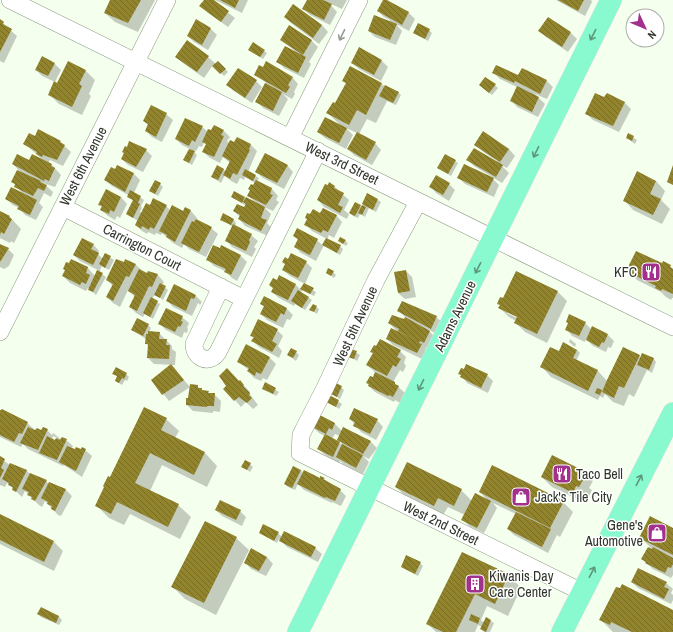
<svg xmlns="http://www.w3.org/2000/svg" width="673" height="632" font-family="'Archivo Narrow',sans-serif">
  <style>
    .shadow { fill: #0003; fill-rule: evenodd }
    .building { fill: url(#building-back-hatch) }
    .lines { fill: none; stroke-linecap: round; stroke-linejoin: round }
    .minor-casing { stroke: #8b9980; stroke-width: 18 }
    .major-casing { stroke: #e2e3e1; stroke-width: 22 }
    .minor { stroke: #fff; stroke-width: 17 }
    .major { stroke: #89f9cf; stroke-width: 21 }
    .oneway { stroke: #979a94 }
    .oneway2 { stroke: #5c977c }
    .labels { text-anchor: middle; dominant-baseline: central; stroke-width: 3; stroke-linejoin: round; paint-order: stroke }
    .street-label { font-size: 14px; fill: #2f352a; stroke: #fff }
    .poi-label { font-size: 14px; fill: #2f352a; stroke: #fff; text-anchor: start }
  </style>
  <defs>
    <pattern id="building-back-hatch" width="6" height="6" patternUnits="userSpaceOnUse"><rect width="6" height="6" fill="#92842c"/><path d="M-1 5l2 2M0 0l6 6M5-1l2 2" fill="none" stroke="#786d26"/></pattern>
  </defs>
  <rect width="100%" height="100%" fill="#f5ffee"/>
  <!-- shadow -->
  <path class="shadow" d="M112,0H155L138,32L115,22L105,13Z
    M205,0H212L235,18L228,27L207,12Z
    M215,0H248L242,13Z
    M308,0H347L342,9L329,3L337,12L330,25L310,15L303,8Z
    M384,0L409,13L415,19L409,31L396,24L402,31L396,45L375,37L369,31L389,22L390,20L384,17L378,11Z
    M556,0H591L592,2L585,16Z
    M294,5L322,25L328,32L319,44L291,23L285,17Z
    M548,18L571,33L577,39L568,52L546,37L540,31Z
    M0,21L17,36L4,63L0,61Z
    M196,21L211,29L217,35L208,50L194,42L188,36Z
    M289,27L312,41L318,47L309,62L311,64L304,78L284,68L278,62L295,51L281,40Z
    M429,30L432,33L428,41L414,33Z
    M360,49L382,61L388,67L381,81L359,69L352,63Z
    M264,51L267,53L263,59L252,52Z
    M176,57H208L216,64L218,62L228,72L224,76L213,65L204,78L183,63Z
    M68,62L86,71L95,80L89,94L91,96L82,115L59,104L49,94L58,84Z
    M55,64L61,70L55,82L42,76L36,70Z
    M493,72L546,80L553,87L547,99L535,94L545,104L538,117L517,107L511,100L517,87L500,79Z
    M255,74L292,77L298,84L294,92L295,94L292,99L283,94L288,99L279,116L263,108L257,101L266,83Z
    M256,81L262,87L252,103L234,91L228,85Z
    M344,81L381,83L385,87L398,92L401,95L396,105L387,101L376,123L367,119L359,134L375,143L381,150L372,165L354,155L348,149L357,133L346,128L353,135L346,149L325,138L318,132L339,124L328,113L336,105L347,84Z
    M495,85L498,88L492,95L483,88Z
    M605,99L624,102L631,109L619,132L593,120L586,113Z
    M166,114L173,120L162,142L152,137L146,131L148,125L144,121Z
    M202,127L208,132L223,130L230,137L227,141L229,143L251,145L257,151L248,172L259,178L257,182L272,189L278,196L276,200L279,202L273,211L264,207L271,214L267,223L272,228L268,236L245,226L239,219L240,217L234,211L245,208L246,206L232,197L244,198L256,203L249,196L251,191L249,189L254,186L255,183L245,177L244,180L240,178L237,184L231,181L225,175L221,183L212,177L223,169L226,172L230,163L223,157L220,163L210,158L203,152L207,145L204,142L202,147L199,146L196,151L192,150L197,155L192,165L184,160L190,149L182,145L176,139Z
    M483,133L509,149L515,156L507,168L501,165L509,173L502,183L474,166L468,160L496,163L497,161L482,151L476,145Z
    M629,135L637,140L635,144L627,138Z
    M35,137L60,142L71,152L63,166L50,160L48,163L52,165L61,175L55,187L43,183L53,192L51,197L44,193L39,203L43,207L36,220L25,215L19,208L13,205L6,199L21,192L13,182L21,173L13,164L29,161H44L24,143Z
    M146,150L152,156L143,172L128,165L122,159L124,154L123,152Z
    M455,161L458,163L451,176L438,168Z
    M287,165L293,172L284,189L263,178L256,172Z
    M118,166L134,174L140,180L134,193L144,200L141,206L142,208L140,212L142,213L150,206H166L171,211L184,212L185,208L191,211L197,218L196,220L211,228L218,234L206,257L189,249L184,244L182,248L173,243L162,233L161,235L156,233L155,235L148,232L147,234L142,231L136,225L138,221L127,214L134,201L128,196V195L112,186L105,180L115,171Z
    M458,177L492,178L499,185L494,197L465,184Z
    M656,181L665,191L661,200L670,209L662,224L633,210L624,200Z
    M160,184L163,187L158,196L150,191Z
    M449,184L455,190L449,201L436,193L430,186Z
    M335,187L349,200L344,210L349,214L347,219L324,207L318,200Z
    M368,194L381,202L376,212L369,208L365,217L360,214L358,218L353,216L350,213L360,206L362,207Z
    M121,197L127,204L120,218L117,216L115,220L108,216L101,210L103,208L99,204Z
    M0,212L9,216L21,229L14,243L11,241L10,243L0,238Z
    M321,214L336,215L342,222L334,238L329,235L327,240L340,246L343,249L340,255L324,245L316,261L301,253L295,247L298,240L294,236L317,240L323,246L327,239L312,231L306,225Z
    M221,219L234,220L236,223L235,226L251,235L258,241L254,247L256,249L252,257L232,247L226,240L233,227Z
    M339,241H345L348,243L346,246Z
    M93,244L99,251L98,254L103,259L105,254L114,260L109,270L102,266L99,272L106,277L96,295L88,288L86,291L70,283L63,276L66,271L64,269L69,265L71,260L88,268L95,276L98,270L80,261L74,255Z
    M0,245L8,249L14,255L9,266L4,269L0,267Z
    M222,246L241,256L247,262L237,281L232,278L225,271L214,266L207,259L220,249Z
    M283,262H306L312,268L305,284L290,276L283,270L286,265Z
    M124,264H135L147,275L148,272L158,275L164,282L162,285L168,290L163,300L155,294L152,299L160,304L153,319L145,314L143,317L136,313L130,307L135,297L128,290L120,307L113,303L107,297L113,286L107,280Z
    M663,265L670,266L673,269V298H672L671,300L666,297L661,292L637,280L628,270Z
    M406,271L412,277L416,297L405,299L398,293Z
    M333,272L336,275L334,278L327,273Z
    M295,284L301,290L304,285L316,292L314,296L302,290L301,293L312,300L305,310L295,304L294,306L279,298L272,292L274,289L270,285Z
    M558,292L567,301L547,343L525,332L515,322L516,321L509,317L499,307ZM507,311L522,318L521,320L507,313Z
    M196,296L202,302L200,305L198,303L192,316L173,307L167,300Z
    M403,302L436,317L443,323L437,334L427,329L436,338L431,349L427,347L425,349L428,351L422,359L393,345L387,339L399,333L389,323L405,320L406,318L399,311Z
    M261,304L287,309L293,315L290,320L287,319L283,328L267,320L261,314L265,307Z
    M316,307L319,309L317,314L311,310Z
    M182,317L189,323L187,328L188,329L187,333L184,332L182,338L166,330L159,323Z
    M585,323L592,330L593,327L608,335L614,341L611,348L608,347L606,352L593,346L586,339L585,342L572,336L566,329Z
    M148,325L151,328L149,332L159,333L172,346V349L176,352L175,365L154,364L148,358L149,346L146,344V339L132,330Z
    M277,330L283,336L278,346L282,351L279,358L259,347L253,341L254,338L251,335Z
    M570,339L576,344L575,347L569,342Z
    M563,344L577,350L580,353L576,361L598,371L607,381L639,356L641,357L643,354L654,359L656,362L652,373L647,370L634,397L629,394L624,406L613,402L605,394L603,398L600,396L598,400L551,377L542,367L563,354Z
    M352,350L360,355L357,361L349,356Z
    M400,351L406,357L404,363L406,366L403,372L400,370L393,382L405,393L400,403L395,400L394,402L375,392L369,386L367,383L373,379L376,373L367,365Z
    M296,352L299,355L296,361L288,355Z
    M270,358L276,364L267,380L263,378L261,381L254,378L248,371L249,370L238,362Z
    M171,365L190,387L169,401L152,380Z
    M114,373L126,374L129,377L127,381L125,380L122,385L116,381L118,377Z
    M460,374L487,375L493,381L488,393L467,383Z
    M240,381L250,392L249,393L258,405L253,409L246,402L241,407L235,400Z
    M266,384L279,392L276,396L263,388Z
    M197,386L202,390L208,392L210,394H214L221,401L220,412L213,411V413L193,411L187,405Z
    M341,387L344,390L340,399L332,394Z
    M328,395L342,404L339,409L326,400Z
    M0,411L27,423L34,429L33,430L42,432L47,430L52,435L53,433L62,440H66L73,446L71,449L85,450L92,456L82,477L64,465L63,466L28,449L23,444L21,447L0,437ZM53,436L57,438L55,441L52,440Z
    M319,416L335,424L342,431L344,429L371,442L377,448L369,459L363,456L369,462L363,474L343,464L340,461L339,463L325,455L318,449L325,436L319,433L313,427ZM335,434L340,436L338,439L343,445L332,439Z
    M166,419L179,431L175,438L205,453L217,466L207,487L162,465L150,491L178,505L191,517L180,539L130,514L124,525L109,518L97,506L110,478Z
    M350,419L377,420L383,427L376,440L361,432Z
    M0,458L10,465L27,471L29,473L46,481L49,484L66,490L72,496L61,516L58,515L45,501L42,507L39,505L25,491L22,497L7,483L5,487L0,485Z
    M250,464L253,467L250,472L243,467Z
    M301,470L303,473L320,479L321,477L324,479L329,483L340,490L346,496L341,506L332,502V503L304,490L298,484L295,490L288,487L285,484Z
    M583,472L593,481L589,488L592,490L589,496L586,495L583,502L552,487L542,477Z
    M396,487L461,490L472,501L487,500L480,492L563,502L573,512L560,537L557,535L548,553L514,535L508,529L516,514L493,503L497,508L484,533L469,526L463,520L465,515L448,507L443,515L406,497Z
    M216,510L240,511L246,517L242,526L222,516Z
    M0,515L54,542L63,551L54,571L0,544Z
    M673,529V575L671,578L653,569L642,559L653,550L641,538Z
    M260,532L278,533L282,537L315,548L322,554L318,562L287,547L279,539L277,543Z
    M236,538L249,550L216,615L185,599L172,586Z
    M462,553L509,575L521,588L508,616L487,606L481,620L484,623L486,618L494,623L490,632H484L481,629L482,627L478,625L475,632H436L428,624Z
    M267,557L273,564L266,576L251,569L245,562Z
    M420,563L423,566L418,576L405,569L402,567Z
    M638,569L666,583L673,589L671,593L673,595V600L671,604L638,588L632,582Z
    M41,609L59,617L62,620L59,625L41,617L38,614Z
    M673,611V632H613L601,620Z"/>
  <!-- building -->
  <path class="building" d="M110,0H141L128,23L104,13Z
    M204,0H214L229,11L221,22L199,6Z
    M220,0H239L235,8Z
    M307,0H323L332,4L324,20L302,9Z
    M383,0H387L409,12L402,25L377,11Z
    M558,0H584L578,11Z
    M293,4L322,25L313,38L284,17Z
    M374,15L397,24L390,40L368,31Z
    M548,17L571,32L562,47L538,31Z
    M0,19L4,22L3,24L12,29L0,52Z
    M196,19L211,28L202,45L187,36Z
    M418,23L430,29L425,39L413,33Z
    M289,25L312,40L303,55L280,40Z
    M187,40L209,56L197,72L175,57Z
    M253,42L265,50L260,57L248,50Z
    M285,46L306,57L298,73L276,62Z
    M359,47L382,60L374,75L351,63Z
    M42,56L55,63L48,76L35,70Z
    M68,61L86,70L79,84L82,86L72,107L48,95L54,81L57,83Z
    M218,61L226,69L220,74L212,66Z
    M266,61L293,77L288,85L290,87L286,93L254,75L259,65L263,67Z
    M496,65L518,75L522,68L547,80L540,94L515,81L514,83L492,73Z
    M350,66L382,83L366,115L357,110L349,125L326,113L333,102L335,103L346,83L342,81Z
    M238,68L257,80L245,98L226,85Z
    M485,77L496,84L489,93L479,85Z
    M265,83L282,92L273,111L255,102Z
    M385,85L399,92L393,103L379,96Z
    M517,86L539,97L532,112L510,101Z
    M595,93L604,97L607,93L625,102L613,126L585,114Z
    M151,105L167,113L156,137L145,131L148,124L143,121Z
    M325,117L347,128L339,143L317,132Z
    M185,118L203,126L195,142L192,140L189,146L175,139Z
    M214,125L224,130L221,135L224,136L214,157L202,152L206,144L202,142L208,129L211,130Z
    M38,129L61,141L60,142L65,145L57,160L43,155L42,157L36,154L37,152L23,144L29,133L35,136Z
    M483,131L509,149L500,162L474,145Z
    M357,132L376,142L366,160L347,149Z
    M628,133L634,136L632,141L626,138Z
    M237,137L251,144L249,149L250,150L237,175L233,173L230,179L223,175L230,161L222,156L230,140L234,142Z
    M129,141L147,149L136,167L121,159L124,153L122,152L125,146L127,147Z
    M474,148L503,165L496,177L466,160Z
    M189,149L195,151L189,163L183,160Z
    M265,153L288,165L277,183L255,172Z
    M17,154L29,160L32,154L52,164L51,166L55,168L49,181L45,179L44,181L12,164Z
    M445,154L456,160L448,174L437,168Z
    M464,164L494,178L487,192L457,178Z
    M117,165L134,173L125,192L104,180L111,167L115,169Z
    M217,165L224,169L218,180L211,177Z
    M673,165V185L667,182Z
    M245,169L256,175L253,181L242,175Z
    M17,170L41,181L40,182L47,185L44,191L38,188L33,196L14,187L15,184L11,182Z
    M637,171L656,181L650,194L661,199L653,215L623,201Z
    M436,175L450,183L443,195L429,187Z
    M155,180L161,183L155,194L149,191Z
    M256,180L272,188L270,194L273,195L266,205L247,196L250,190L248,189L251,184L253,185Z
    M329,182L335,186L334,188L344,193L338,205L343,207L340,213L317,200L325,184L328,185Z
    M11,187L37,200L30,215L17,209L19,206L5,199Z
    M106,189L121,197L114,212L110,210L109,214L100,210L102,206L98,205Z
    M130,190L141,196L138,203L140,204L133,218L126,214L133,200L127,197Z
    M234,191L245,197L242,203L231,197Z
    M367,193L378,199L373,210L362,204Z
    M246,197L265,207L261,218L267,220L261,231L238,219L240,215L233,211L237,204L244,207L246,204L243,202Z
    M153,198L167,205L154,229L150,227L149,230L142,226L141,229L135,225L146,203L150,205Z
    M355,202L361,205L355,216L349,213Z
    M172,205L183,211L185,207L191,210L175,242L166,237L167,235L159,231Z
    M362,205L366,207L362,215L358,213Z
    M323,208L337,215L328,232L323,230L321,233L304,225L307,219L305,218L307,213L310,214L313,209L320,213Z
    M0,211L10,216L9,217L12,219L4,234L1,232L0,235Z
    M223,213L234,219L231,225L220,220Z
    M196,219L212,227L199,252L181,243L192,221L194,222Z
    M233,224L252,234L249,240L250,242L246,251L225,241Z
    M297,228L318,239L310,255L294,247L298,239L293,236Z
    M340,237L346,240L343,244L338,241Z
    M82,238L94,244L91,249L99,253L93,265L73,255Z
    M326,238L341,245L337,253L322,245Z
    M0,244L9,248L0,262Z
    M213,245L220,248L221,245L241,255L231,275L224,272L226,269L206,260Z
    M636,251L662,263L663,261L671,265L670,267L673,269V294L662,289L661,291L655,288L656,286L626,271Z
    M105,253L111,256L105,268L99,264Z
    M291,253L307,261L298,278L282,270L285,264L282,262L285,257L288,259Z
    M71,259L88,267L86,273L90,275L86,284L82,282L80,285L62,276L65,270L63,269L66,262L69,263Z
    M116,259L124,262L125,259L136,264L129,277L126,276L113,301L106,297L113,284L106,280Z
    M328,268L334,271L331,276L326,273Z
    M139,269L147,273L148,271L158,274L152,287L149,286L137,311L129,307L135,295L128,291Z
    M97,270L103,273L93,292L88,290Z
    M406,270L410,291L398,293L394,272Z
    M516,271L558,291L537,334L514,323L517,317L498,308L500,305L497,304L500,297L503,298Z
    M279,275L296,284L288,300L271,292L273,288L269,285L273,278L277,280Z
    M160,283L166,286L160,298L154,295Z
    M304,283L314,288L310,294L300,289Z
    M174,284L196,295L194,299L191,298L186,311L166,301Z
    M298,290L309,297L302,308L291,301Z
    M264,296L287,308L284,315L281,313L276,322L260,314L264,306L260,304Z
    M151,297L158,301L150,317L143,313Z
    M402,301L437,316L431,329L397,311Z
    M313,304L317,306L314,312L309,310Z
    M166,308L183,316L181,321L183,322L180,327L178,326L175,332L158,324Z
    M569,314L586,322L579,336L565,330L568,323L566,322Z
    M392,315L404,319L405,317L430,331L424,343L420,341L419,343L422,344L417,353L386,339L391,328L418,341L398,331L399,329L388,323Z
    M137,318L149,324L143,336L131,330Z
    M258,319L278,329L272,341L277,344L272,352L251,341L254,337L250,336Z
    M592,326L608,334L604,343L602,342L599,347L586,340Z
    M148,331L160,332L159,339H167L166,345H170L169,359L147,358L148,344H145L146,334H148Z
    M380,339L401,350L397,357L401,359L396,367L393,365L387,376L366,365L373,353L370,352L374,345L376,346Z
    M563,342L577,350L573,358L598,370L588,391L540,367L550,347L559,351Z
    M246,344L270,357L261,374L256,372L255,376L247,371L249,368L237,362Z
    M623,347L640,355L624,388L619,386L614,398L602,392L607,380Z
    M291,348L297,351L293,358L287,355Z
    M351,349L357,351L354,359L348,357Z
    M642,353L654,358L649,370L637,365Z
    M171,364L184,380L162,395L151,380Z
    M466,364L488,374L481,388L460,377L461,375L458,374L461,368L464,369Z
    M116,367L127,373L124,379L122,378L119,383L115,381L117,376L112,374Z
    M227,368L239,381L240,380L244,385L243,386L250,393L249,395L252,398L247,403L239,397L234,401L223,389L226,386L219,376Z
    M375,372L395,382V384L399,386L393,397L389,395L388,396L368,386L369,384L366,383L370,376L373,377Z
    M265,382L276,388L273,394L262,389Z
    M336,383L342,386L337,397L331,394Z
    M190,384L198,385V388H202V390L209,391L208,393H215L214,406H207V407L186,405V398H188Z
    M597,388L602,390L600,395L595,393Z
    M327,394L339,400L336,407L324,401Z
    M144,407L167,418L161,430L205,452L194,475L150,453L135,483L179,504L168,527L117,502L111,514L95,506L104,487L103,486L108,476L110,477Z
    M354,408L378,419L370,434L353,426L355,422L349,419Z
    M2,409L28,422L22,434L19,433L14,442L0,435V410H1Z
    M318,414L335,423L332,430L329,428L326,434L312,427Z
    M28,427L35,430L37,428L41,430L43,427L48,429L38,450L20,443Z
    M343,427L371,441L363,454L337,440Z
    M325,434L340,442L333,457L317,449Z
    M47,436L55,440L56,438L60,440L62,437L67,439L57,460L39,453Z
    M342,444L363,455L356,468L336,457Z
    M67,446L75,449L76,447L81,449L82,447L86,449L76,471L59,462Z
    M552,455L584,471L580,478L583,480L579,487L576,486L573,493L541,477Z
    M0,456L5,459L1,468L4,470L0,478Z
    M245,460L251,463L247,470L241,467Z
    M407,462L462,489L454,506L438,498L434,506L395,487Z
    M10,463L27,470L16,492L12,490L13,487L8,485L9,483L2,479Z
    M492,465L564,501L550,528L479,492Z
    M293,466L301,470L292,488L284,484Z
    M304,470L320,478V476L325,478L323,479L341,489L335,501L326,497L325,498L297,484Z
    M30,473L47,480L35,501L31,499L32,497L27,495L29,492L22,489Z
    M49,482L66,489L55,511L51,509L52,506L47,504L48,502L41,498Z
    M475,493L491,501L477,528L461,520Z
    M220,500L241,510L236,520L215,510Z
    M516,512L551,529L542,547L507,529Z
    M0,514L54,541L44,562L0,540Z
    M650,516L673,528V555L639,538Z
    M205,521L237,537L204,603L171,587Z
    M263,524L279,532L274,541L259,533Z
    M284,531L316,547L311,557L279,541Z
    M648,547L652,549L653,547L673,558V564L671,568L668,567L665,573L645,563L646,562L641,559Z
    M251,548L267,557L259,571L244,563Z
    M462,552L509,574L495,604L475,594L456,632H443L426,624Z
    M406,555L421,562L415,574L401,567Z
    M638,568L667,582L664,587L669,589L664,599L631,582Z
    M622,584L673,610V632H632L611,622L610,625L599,620L616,587L620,588Z
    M41,607L59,616L56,623L37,614Z
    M471,614L480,618L478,624L469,620Z
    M486,617L491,620L486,632L480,629Z"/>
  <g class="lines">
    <!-- minor casing -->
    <g class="minor-casing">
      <path id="minor" d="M10,0L673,327
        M290,138L359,0
        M418,202L376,280L325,388L307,423L301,435L300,453L582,592
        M63,207L244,299
        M221,287L194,344C194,359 210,365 218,352L318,151
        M0,332L167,0"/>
    </g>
    <!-- major casing -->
    <g class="major-casing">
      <path id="major" d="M298,632L611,0
        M562,632L673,413"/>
    </g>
    <!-- minor -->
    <use href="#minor" class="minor"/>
    <!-- major -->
    <use href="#major" class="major"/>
  </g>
  <!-- one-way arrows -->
  <defs><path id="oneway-shaft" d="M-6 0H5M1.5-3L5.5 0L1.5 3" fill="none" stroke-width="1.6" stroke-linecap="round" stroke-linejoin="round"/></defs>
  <use class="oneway" href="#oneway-shaft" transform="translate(342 35) rotate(116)"/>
  <g class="oneway2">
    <use href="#oneway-shaft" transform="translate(593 35) rotate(117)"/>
    <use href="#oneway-shaft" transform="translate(536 152) rotate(116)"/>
    <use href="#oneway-shaft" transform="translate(478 268) rotate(117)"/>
    <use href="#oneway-shaft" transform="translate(421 385) rotate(116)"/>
    <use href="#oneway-shaft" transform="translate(639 480) rotate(-63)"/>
    <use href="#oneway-shaft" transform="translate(592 572) rotate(-63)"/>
  </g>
  <!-- icons -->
  <defs>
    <g id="restaurant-square" transform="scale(1)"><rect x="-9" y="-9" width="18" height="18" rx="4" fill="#a2318e" stroke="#fff"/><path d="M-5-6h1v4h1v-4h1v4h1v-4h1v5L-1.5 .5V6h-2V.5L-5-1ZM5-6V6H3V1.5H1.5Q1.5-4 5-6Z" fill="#fff"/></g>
    <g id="shop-square" transform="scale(1)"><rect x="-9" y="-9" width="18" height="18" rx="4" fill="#a2318e" stroke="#fff"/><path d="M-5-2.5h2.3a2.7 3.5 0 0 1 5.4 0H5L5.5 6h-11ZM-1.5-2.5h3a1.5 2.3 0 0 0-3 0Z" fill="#fff"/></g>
    <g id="building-square" transform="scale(1)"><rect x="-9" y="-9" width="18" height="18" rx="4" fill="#a2318e" stroke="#fff"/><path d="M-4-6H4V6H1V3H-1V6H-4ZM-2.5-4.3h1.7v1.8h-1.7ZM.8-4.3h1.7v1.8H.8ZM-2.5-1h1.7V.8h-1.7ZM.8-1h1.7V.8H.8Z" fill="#fff"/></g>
  </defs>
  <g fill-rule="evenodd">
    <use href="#restaurant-square" x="651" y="272"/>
    <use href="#restaurant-square" x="562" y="474"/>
    <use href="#shop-square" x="521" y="497"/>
    <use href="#shop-square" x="657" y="533"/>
    <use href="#building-square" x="475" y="584"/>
  </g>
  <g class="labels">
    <!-- street labels -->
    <g class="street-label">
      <text transform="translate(342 163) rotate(26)">West 3rd Street</text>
      <text transform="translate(83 166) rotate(-63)">West 6th Avenue</text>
      <text transform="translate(142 247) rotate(27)">Carrington Court</text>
      <text transform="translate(455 316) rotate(-64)">Adams Avenue</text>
      <text transform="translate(355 326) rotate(-65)">West 5th Avenue</text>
      <text transform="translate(441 523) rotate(26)">West 2nd Street</text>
    </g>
    <!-- poi labels -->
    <g class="poi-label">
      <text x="637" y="272" text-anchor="end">KFC</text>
      <text x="576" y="474">Taco Bell</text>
      <text x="535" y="497">Jack's Tile City</text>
      <text x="643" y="525" text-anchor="end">Gene's<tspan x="643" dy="16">Automotive</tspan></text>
      <text x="489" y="576">Kiwanis Day<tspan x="489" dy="16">Care Center</tspan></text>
    </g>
  </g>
  <!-- north arrow -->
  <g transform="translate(645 28) rotate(134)"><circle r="19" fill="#ffffff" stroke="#acaeaa"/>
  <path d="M0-3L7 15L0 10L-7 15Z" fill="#a2318e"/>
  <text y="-6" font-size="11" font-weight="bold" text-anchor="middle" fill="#2f352a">N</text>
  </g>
</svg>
